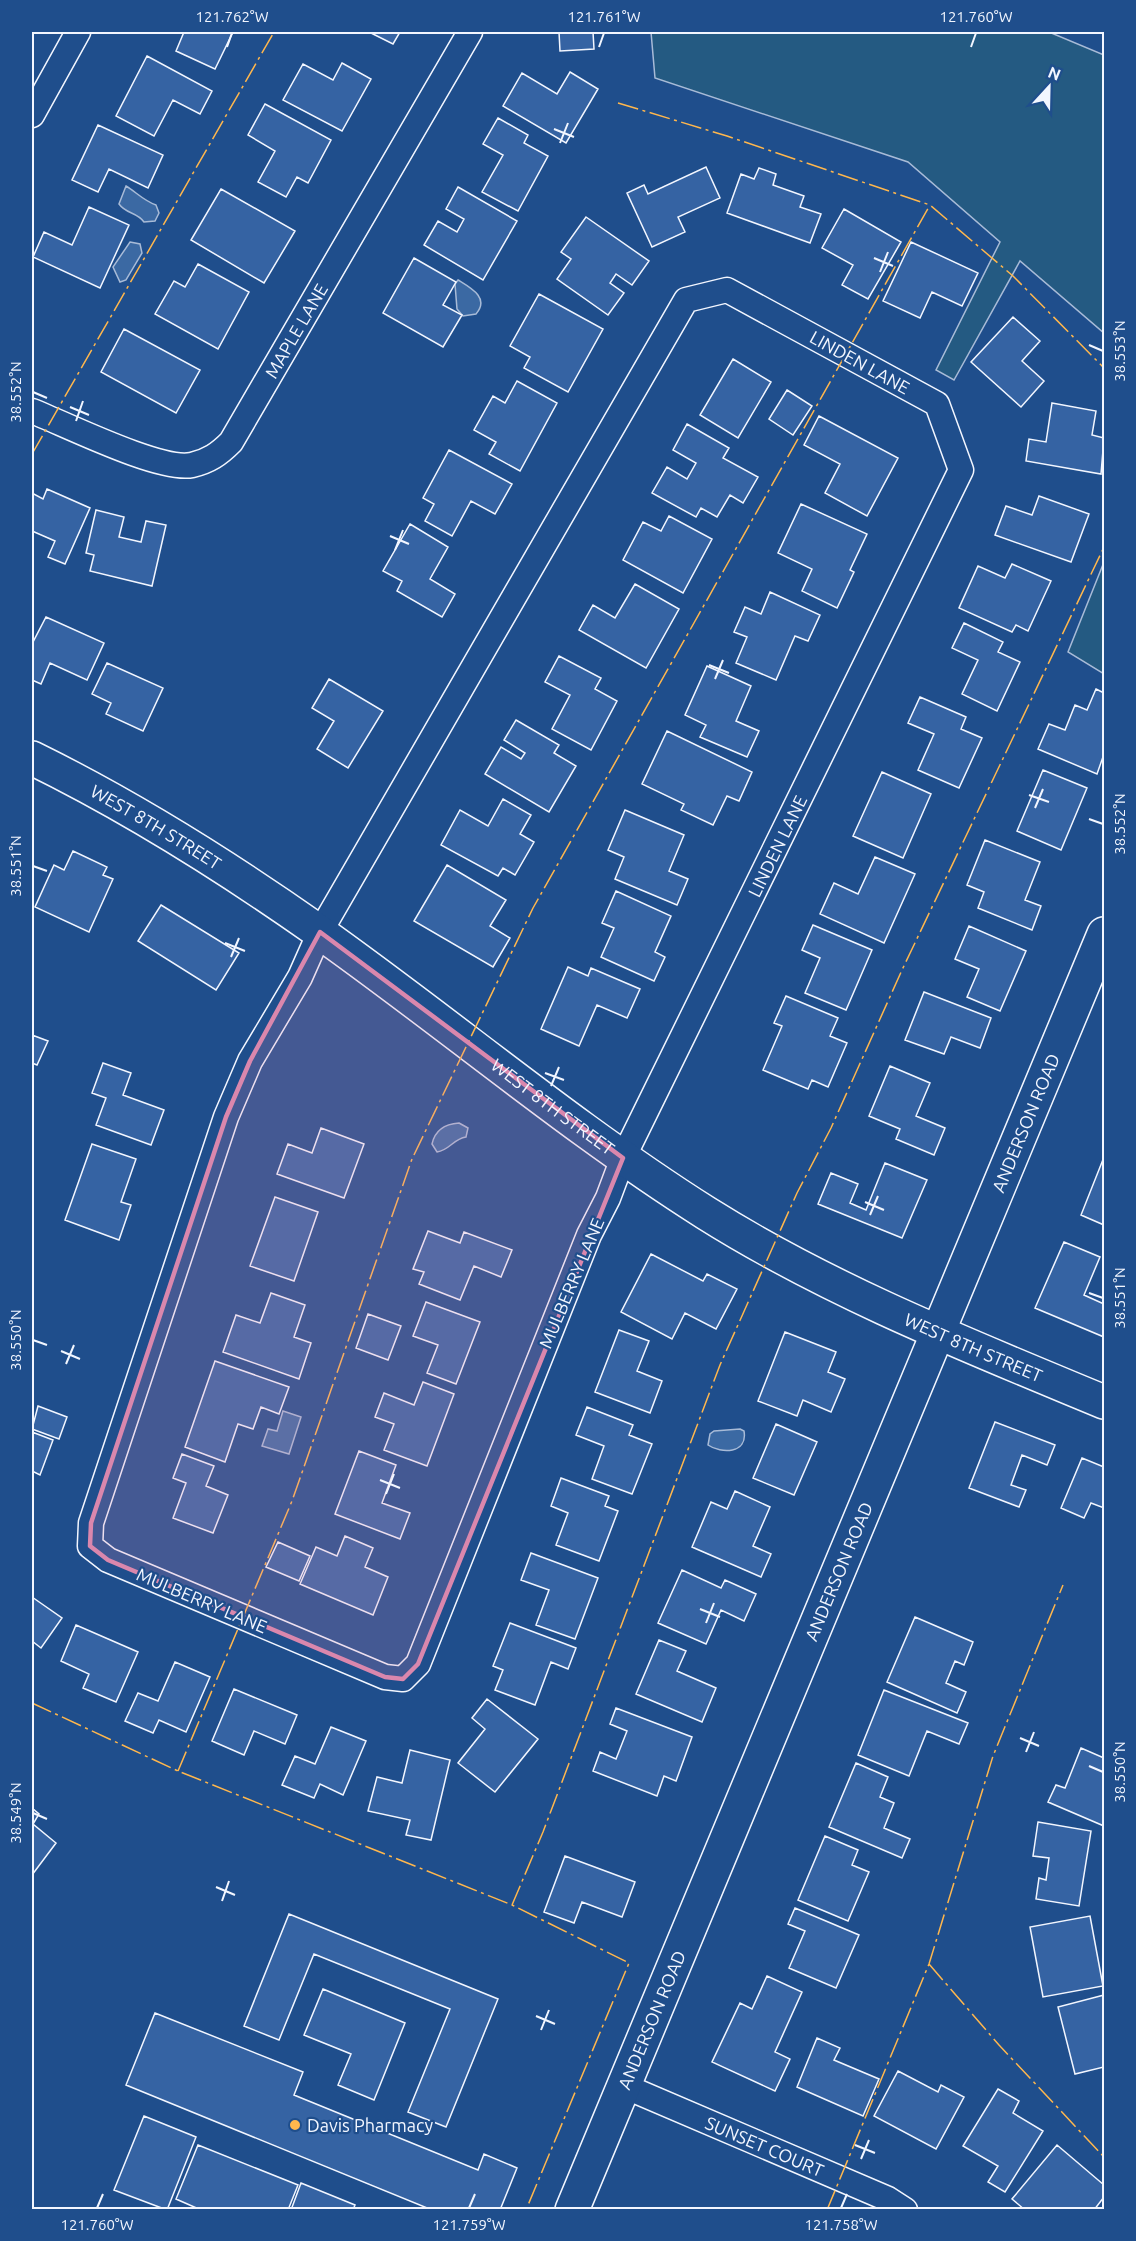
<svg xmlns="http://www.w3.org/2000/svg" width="1136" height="2241" font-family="Ubuntu,sans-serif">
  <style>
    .green { fill: #245a82; stroke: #a8bbd7; stroke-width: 1.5 }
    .water { fill: #3b69a3; stroke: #a8bbd7; stroke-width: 1.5 }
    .building { fill: #3563a3; stroke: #f2f6ff; stroke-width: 1.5 }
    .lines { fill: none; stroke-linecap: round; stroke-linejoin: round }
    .street-casing { stroke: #f2f6ff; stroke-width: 27 }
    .secondary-casing { stroke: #f2f6ff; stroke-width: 36 }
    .street { stroke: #1f4e8c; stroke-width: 24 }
    .secondary { stroke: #1f4e8c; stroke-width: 33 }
    .power { stroke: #ffb74d; stroke-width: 1.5; stroke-dasharray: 21 4.5 3 4.5; stroke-linecap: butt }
    .marked { fill: #da87ad; fill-opacity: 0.2; stroke: #da87ad; stroke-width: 4.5; stroke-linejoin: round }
    .ticks { fill: none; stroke: #f2f6ff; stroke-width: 2 }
    .poi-dot { fill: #ffb74d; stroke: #1f4e8c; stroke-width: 2 }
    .labels { text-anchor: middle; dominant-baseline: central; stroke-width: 4.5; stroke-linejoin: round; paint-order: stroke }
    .street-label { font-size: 18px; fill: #f2f6ff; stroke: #1f4e8c }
    .poi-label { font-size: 18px; fill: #f2f6ff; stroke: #1f4e8c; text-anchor: start }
    .neatline { fill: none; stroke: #f2f6ff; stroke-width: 2 }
    .ticks-label { font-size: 15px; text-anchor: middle; fill: #f2f6ff }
  </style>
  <rect width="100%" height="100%" fill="#1f4e8c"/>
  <!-- green -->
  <path class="green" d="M651,32H1049L1104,55V333L1020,261L954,380L936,370L1000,242L908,162L655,78Z
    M1104,562V674L1068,652Z"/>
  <!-- water -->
  <path class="water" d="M126,186C136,192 144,201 156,205L159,213L155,221L144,222C137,212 126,214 119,204Z
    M130,242L140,244L142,253L126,280L120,282L113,267Z
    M458,280C471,288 490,298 476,314L463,316L457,309L455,284Z
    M459,1123L468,1128L466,1137C453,1139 450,1150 437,1152L432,1144C435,1130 445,1124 459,1123Z
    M283,1411L301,1417L289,1454L262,1446L268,1429L277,1431Z
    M740,1429L744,1431C748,1454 721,1454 708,1445L710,1434L714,1431Z"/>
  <!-- building -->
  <path class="building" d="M184,32H233L215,69L176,51Z
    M369,32H400L393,44Z
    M559,32H593L594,49L560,51Z
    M147,56L212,91L200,114L173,100L154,136L116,116Z
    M342,63L371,79L342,131L283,100L303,64L333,80Z
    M570,72L598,89L566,143L503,106L522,73L557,94Z
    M265,104L331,140L308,183L297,177L286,197L258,182L275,151L248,135Z
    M498,118L528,135L524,143L548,156L518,211L482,192L503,155L483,144Z
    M98,125L163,155L148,188L109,169L98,192L72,180Z
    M706,167L720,198L678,217L685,232L652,247L627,193L644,185L648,194Z
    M759,168L776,174L773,185L804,196L800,207L821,214L810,243L727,213L741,174L754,179Z
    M458,187L517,221L483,280L424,245L438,221L457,232L464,219L446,209Z
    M221,189L295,231L264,283L191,240Z
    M89,207L129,225L100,288L33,257L44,232L72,245Z
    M844,209L901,242L868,299L842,285L853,265L822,248Z
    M586,217L649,261L632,285L616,274L610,283L624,293L608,315L557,279L571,259L561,252Z
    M911,242L978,273L962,306L932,292L920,318L883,301Z
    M414,258L456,282L443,305L462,315L443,347L383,313Z
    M198,264L249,292L218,349L155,314L174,281L185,287Z
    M539,294L603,329L568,392L524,368L530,357L510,346Z
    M1013,317L1040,341L1022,361L1044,381L1021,407L971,362Z
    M124,329L200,370L176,413L101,372Z
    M733,359L771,382L738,438L700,415Z
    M517,381L557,403L520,471L489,454L496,442L474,430L493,396L505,403Z
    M787,390L812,406L793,435L769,419Z
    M1052,403L1096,411L1092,435L1104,438L1101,474L1026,461L1029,439L1046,442Z
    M819,416L898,458L867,516L825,493L840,464L804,445Z
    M687,424L729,448L723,458L758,477L743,503L730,495L717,517L701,508L696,517L652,493L667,467L687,479L696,463L673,450Z
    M449,450L512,484L495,514L471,501L452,536L425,521L434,504L423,498Z
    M47,489L90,508L65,564L48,557L55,541L32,531V493L43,499Z
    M1039,496L1089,514L1071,562L995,535L1006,506L1032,515Z
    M801,504L867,534L850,570L854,572L837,608L802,591L812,569L778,553Z
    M96,510L124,517L119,537L141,542L146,521L166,525L152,586L90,571L94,555L86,553Z
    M669,516L712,539L683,593L623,560L643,522L661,531Z
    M410,524L448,547L430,579L455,594L442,617L397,591L402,581L383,571Z
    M1012,564L1051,581L1028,631L1016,625L1012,632L959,608L978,566L1005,578Z
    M635,584L679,609L646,668L579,630L593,605L615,618Z
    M770,592L820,615L808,641L795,636L776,680L736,663L747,637L734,632L745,607L761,614Z
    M46,617L104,643L87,680L50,663L41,684L32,680V644Z
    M964,623L1003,642L998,652L1020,662L997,711L962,694L978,660L952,648Z
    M559,656L601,678L595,689L617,701L591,750L552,729L570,695L545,682Z
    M107,663L163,688L143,731L106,714L111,703L92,694Z
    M707,666L751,686L736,721L759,731L747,757L700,737L706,725L685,715Z
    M329,679L383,711L348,768L317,749L334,721L312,708Z
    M1096,689L1104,693V754L1097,774L1038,749L1049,724L1065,730L1075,705L1087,710Z
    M920,697L966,717L961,729L982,738L959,788L918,770L934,734L908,723Z
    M516,720L559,745L554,753L576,766L549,812L485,774L501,747L521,759L525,753L504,740Z
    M667,731L752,772L739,801L727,796L713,825L681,810L684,804L642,784Z
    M1043,770L1087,788L1061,850L1017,831Z
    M882,772L931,794L903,858L853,836Z
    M503,799L531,815L520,834L534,842L515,875L503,868L498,876L441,845L460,810L488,826Z
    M625,810L684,835L669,871L688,879L677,905L615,879L624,857L608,850Z
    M985,840L1040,862L1025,900L1041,906L1032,930L978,908L984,892L967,885Z
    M73,851L107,867L103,875L113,879L89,932L35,907L54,865L64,870Z
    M875,857L915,874L884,943L820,914L834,883L858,894Z
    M447,865L506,900L490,926L510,938L493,967L414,921Z
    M616,891L671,916L655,952L665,957L654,981L601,957L614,928L602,923Z
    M161,905L239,953L216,990L138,941Z
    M813,925L872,950L846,1010L805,993L820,958L802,950Z
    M969,926L1026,951L1000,1011L967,997L979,969L955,959Z
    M568,967L588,976L591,968L640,989L627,1018L597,1005L579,1046L541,1029Z
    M924,992L991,1018L980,1048L951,1037L944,1054L905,1040Z
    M786,996L838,1018L830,1036L847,1043L828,1087L812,1080L808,1089L763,1070L782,1026L774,1023Z
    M32,1035L48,1041L37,1065L32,1063Z
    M103,1063L131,1073L123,1095L164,1110L151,1145L96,1125L106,1098L92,1093Z
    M890,1066L930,1083L916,1116L945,1128L934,1155L896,1139L900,1129L869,1116Z
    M321,1128L364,1144L344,1198L277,1174L288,1144L312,1153Z
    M92,1144L136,1159L121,1202L131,1205L119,1240L65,1220Z
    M1104,1157V1225L1081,1215Z
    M885,1163L927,1180L902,1238L818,1204L831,1173L858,1184L850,1203L866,1210Z
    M275,1197L318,1212L294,1281L250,1266Z
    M428,1231L460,1243L464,1232L512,1250L501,1277L474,1266L460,1300L419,1284L424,1272L413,1269Z
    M1064,1242L1100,1257L1084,1295L1104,1304V1337L1035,1308Z
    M651,1254L703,1281L707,1274L737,1289L716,1329L685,1313L672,1339L621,1312Z
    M271,1293L305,1305L294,1337L311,1343L299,1379L223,1352L236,1315L260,1323Z
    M426,1302L480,1322L456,1384L427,1373L438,1345L413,1336Z
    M368,1314L401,1326L388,1360L356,1348Z
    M619,1330L649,1341L637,1371L662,1381L650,1413L595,1392Z
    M785,1332L836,1352L828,1372L845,1379L831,1412L803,1400L797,1416L758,1401Z
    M215,1361L289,1387L279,1414L261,1407L253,1429L238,1424L225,1462L185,1447Z
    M423,1382L454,1394L427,1466L384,1450L394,1424L375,1417L384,1393L414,1405Z
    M38,1406L67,1417L59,1439L32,1429Z
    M587,1407L633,1425L629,1435L652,1444L632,1494L592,1479L604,1446L576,1435Z
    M995,1422L1055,1445L1047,1465L1022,1455L1011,1485L1026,1490L1019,1507L969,1488Z
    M776,1424L817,1442L794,1495L753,1478Z
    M32,1432L53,1440L40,1475L32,1471Z
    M359,1451L396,1465L382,1503L410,1513L400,1539L335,1514Z
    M182,1454L214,1466L206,1486L228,1495L213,1533L173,1518L186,1483L173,1478Z
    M1082,1458L1104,1467V1508L1091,1503L1084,1518L1061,1508Z
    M561,1478L609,1496L605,1506L618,1511L599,1561L556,1545L568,1513L551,1506Z
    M735,1491L770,1507L753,1546L771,1554L761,1577L692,1547L711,1502L727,1509Z
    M345,1536L373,1548L365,1567L388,1577L373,1615L300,1584L316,1547L337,1556Z
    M278,1542L310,1556L299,1581L266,1567Z
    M531,1553L598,1578L575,1639L536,1625L549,1590L521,1580Z
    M682,1570L721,1588L725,1580L756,1594L744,1621L721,1610L706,1644L658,1623Z
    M32,1597L62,1618L41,1648L32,1641Z
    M915,1617L973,1642L964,1665L955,1661L946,1683L966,1692L957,1713L887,1682Z
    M510,1623L576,1648L568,1669L551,1662L535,1705L495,1690L503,1670L493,1666Z
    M76,1625L138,1652L116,1702L83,1688L89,1674L61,1661Z
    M659,1640L686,1651L677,1671L716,1688L702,1722L636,1694Z
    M175,1662L210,1677L186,1732L159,1720L153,1733L125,1721L138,1693L158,1701Z
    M234,1689L297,1715L285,1744L254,1731L244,1755L212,1741Z
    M884,1690L968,1723L959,1744L927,1731L909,1776L858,1755Z
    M487,1699L538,1739L495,1792L458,1763L485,1729L472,1718Z
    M616,1708L692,1737L676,1781L664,1776L657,1796L593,1771L600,1752L616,1759L627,1731L610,1724Z
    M331,1727L366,1741L343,1795L320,1784L314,1798L282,1785L295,1756L315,1764Z
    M1081,1748L1104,1758V1826L1048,1802L1056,1785L1065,1788Z
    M410,1750L450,1760L431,1840L406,1835L410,1820L368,1811L377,1777L402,1783Z
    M856,1763L888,1777L880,1797L894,1803L884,1828L910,1839L902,1858L829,1827Z
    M32,1808L39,1814L33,1824L56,1843L32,1875Z
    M1038,1822L1091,1831L1079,1906L1036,1899L1039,1878L1046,1880L1049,1858L1033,1856Z
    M825,1836L858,1850L852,1865L869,1872L848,1921L798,1900Z
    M565,1856L635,1882L622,1917L582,1902L574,1923L544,1912Z
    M795,1908L859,1935L836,1988L789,1968L805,1931L788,1924Z
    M289,1914L498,1999L446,2127L408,2112L450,2009L314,1954L279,2040L244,2026Z
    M1090,1916L1103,1986L1043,1997L1030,1927Z
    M767,1976L802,1992L775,2052L790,2059L775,2091L712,2062L740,2003L752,2009Z
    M323,1989L405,2023L374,2100L338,2085L351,2054L304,2035Z
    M1104,1995V2067L1075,2074L1058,2007Z
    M155,2013L303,2072L294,2095L478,2170L484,2154L517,2168L500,2210H432L126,2085Z
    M817,2038L840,2048L834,2060L879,2079L863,2116L797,2087Z
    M898,2071L938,2092L941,2085L964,2097L936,2149L874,2116Z
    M998,2089L1019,2101L1013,2113L1043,2131L1005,2192L988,2182L998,2166L963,2146Z
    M144,2116L196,2137L167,2210L114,2190Z
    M198,2145L298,2185L288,2210H201L176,2199Z
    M1057,2145L1104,2185V2197L1094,2210H1025L1012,2199Z
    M301,2183L355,2205L353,2210H291Z"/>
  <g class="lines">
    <!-- street casing -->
    <g class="street-casing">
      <g id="street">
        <path d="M32,115L78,32"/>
        <path d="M727,290L937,404L961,470L623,1158L608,1198L589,1235L418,1664L403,1679L385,1677L108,1560L90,1546L91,1523L226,1117L250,1061L300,977L320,932L686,300Z"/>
        <path id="s1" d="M32,411C65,424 161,472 192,465C209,461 219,454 231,442L470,32"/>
        <path id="s2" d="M624,2086L888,2199L905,2210"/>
      </g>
    </g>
    <!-- secondary casing -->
    <g class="secondary-casing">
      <g id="secondary">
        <path id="s3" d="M32,758C132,807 227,867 318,931C448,1023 570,1127 706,1213C830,1291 969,1346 1104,1402"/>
        <path id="s4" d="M572,2210L1104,934"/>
      </g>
    </g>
    <!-- street -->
    <use href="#street" class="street"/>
    <!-- secondary -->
    <use href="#secondary" class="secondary"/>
    <!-- power -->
    <path class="power" d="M618,103L727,136L930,205L1013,276L1104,368
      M32,454L274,32
      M32,1703L178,1771L512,1905L629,1963L526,2210
      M178,1771L292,1501L412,1159L533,908L930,205
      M512,1905L543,1832L720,1365L797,1193L831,1128L902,970L1104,547
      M929,1964L999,2045L1104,2157
      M827,2210L929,1964L993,1756L1063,1585"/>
  </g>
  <!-- marked area -->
  <path class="marked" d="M320,932L623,1158L418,1664L403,1679L385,1677L108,1560L90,1546L91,1523L226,1117L250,1061Z"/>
  <!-- ticks -->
  <path class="ticks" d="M227,47L232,33M599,47L604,33M971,47L976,33M554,129L574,137M560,143L568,123M874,258L893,266M880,272L888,252M1089,345L1103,351M33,392L47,398M70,407L89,415M76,421L83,401M390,536L409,544M395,550L403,530M709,665L729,673M715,679L723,660M1029,795L1049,802M1035,808L1043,789M1089,819L1103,824M33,866L47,871M225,943L245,951M231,957L239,938M545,1073L564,1080M551,1086L559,1067M865,1202L884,1210M870,1215L878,1196M1089,1293L1103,1298M33,1340L47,1345M61,1351L80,1359M66,1364L74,1345M380,1480L400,1488M386,1494L394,1474M700,1609L720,1617M706,1623L714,1603M1020,1738L1039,1746M1026,1752L1034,1732M1089,1766L1103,1772M33,1813L47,1819M216,1887L235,1895M222,1901L229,1881M536,2016L555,2024M541,2030L549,2010M855,2145L875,2153M861,2159L869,2140M97,2208L103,2194M469,2208L475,2194M841,2208L847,2194"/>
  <!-- markers -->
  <circle class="poi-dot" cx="295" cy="2125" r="6"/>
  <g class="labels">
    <!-- street labels -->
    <g class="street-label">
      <text stroke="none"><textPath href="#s1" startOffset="345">MAPLE LANE</textPath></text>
      <text transform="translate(860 362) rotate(29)">LINDEN LANE</text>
      <text stroke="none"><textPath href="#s3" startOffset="142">WEST 8TH STREET</textPath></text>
      <text transform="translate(777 846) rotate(-64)">LINDEN LANE</text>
      <text stroke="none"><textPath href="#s3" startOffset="628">WEST 8TH STREET</textPath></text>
      <text stroke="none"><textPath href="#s4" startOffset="1178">ANDERSON ROAD</textPath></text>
      <text transform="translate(571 1283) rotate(-67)">MULBERRY LANE</text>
      <text stroke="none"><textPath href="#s3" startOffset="1114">WEST 8TH STREET</textPath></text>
      <text stroke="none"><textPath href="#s4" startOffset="692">ANDERSON ROAD</textPath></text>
      <text transform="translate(202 1600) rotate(23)">MULBERRY LANE</text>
      <text stroke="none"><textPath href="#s4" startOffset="206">ANDERSON ROAD</textPath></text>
      <text stroke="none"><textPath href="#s2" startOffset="153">SUNSET COURT</textPath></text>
    </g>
    <!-- poi labels -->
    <g class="poi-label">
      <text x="307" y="2125">Davis Pharmacy</text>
    </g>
  </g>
  <!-- border -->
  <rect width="1136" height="2241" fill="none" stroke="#1f4e8c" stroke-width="66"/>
  <!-- north arrow -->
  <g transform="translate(1049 87) rotate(22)" stroke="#1f4e8c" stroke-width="4.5" paint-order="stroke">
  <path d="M0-4.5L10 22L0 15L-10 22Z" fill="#f2f6ff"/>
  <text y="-9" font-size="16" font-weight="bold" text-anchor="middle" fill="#f2f6ff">N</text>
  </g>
  <rect x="33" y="33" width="1070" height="2175" class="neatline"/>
  <g class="ticks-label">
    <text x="232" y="22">121.762°W</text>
    <text x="604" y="22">121.761°W</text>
    <text x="976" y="22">121.760°W</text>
    <text transform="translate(1120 351) rotate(-90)" y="5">38.553°N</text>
    <text transform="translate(16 392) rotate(-90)" y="5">38.552°N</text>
    <text transform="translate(1120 824) rotate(-90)" y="5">38.552°N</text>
    <text transform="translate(16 866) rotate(-90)" y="5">38.551°N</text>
    <text transform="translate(1120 1298) rotate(-90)" y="5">38.551°N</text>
    <text transform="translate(16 1340) rotate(-90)" y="5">38.550°N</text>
    <text transform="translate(1120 1772) rotate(-90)" y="5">38.550°N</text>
    <text transform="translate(16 1813) rotate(-90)" y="5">38.549°N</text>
    <text x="97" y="2230">121.760°W</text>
    <text x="469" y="2230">121.759°W</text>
    <text x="841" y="2230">121.758°W</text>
  </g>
</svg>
